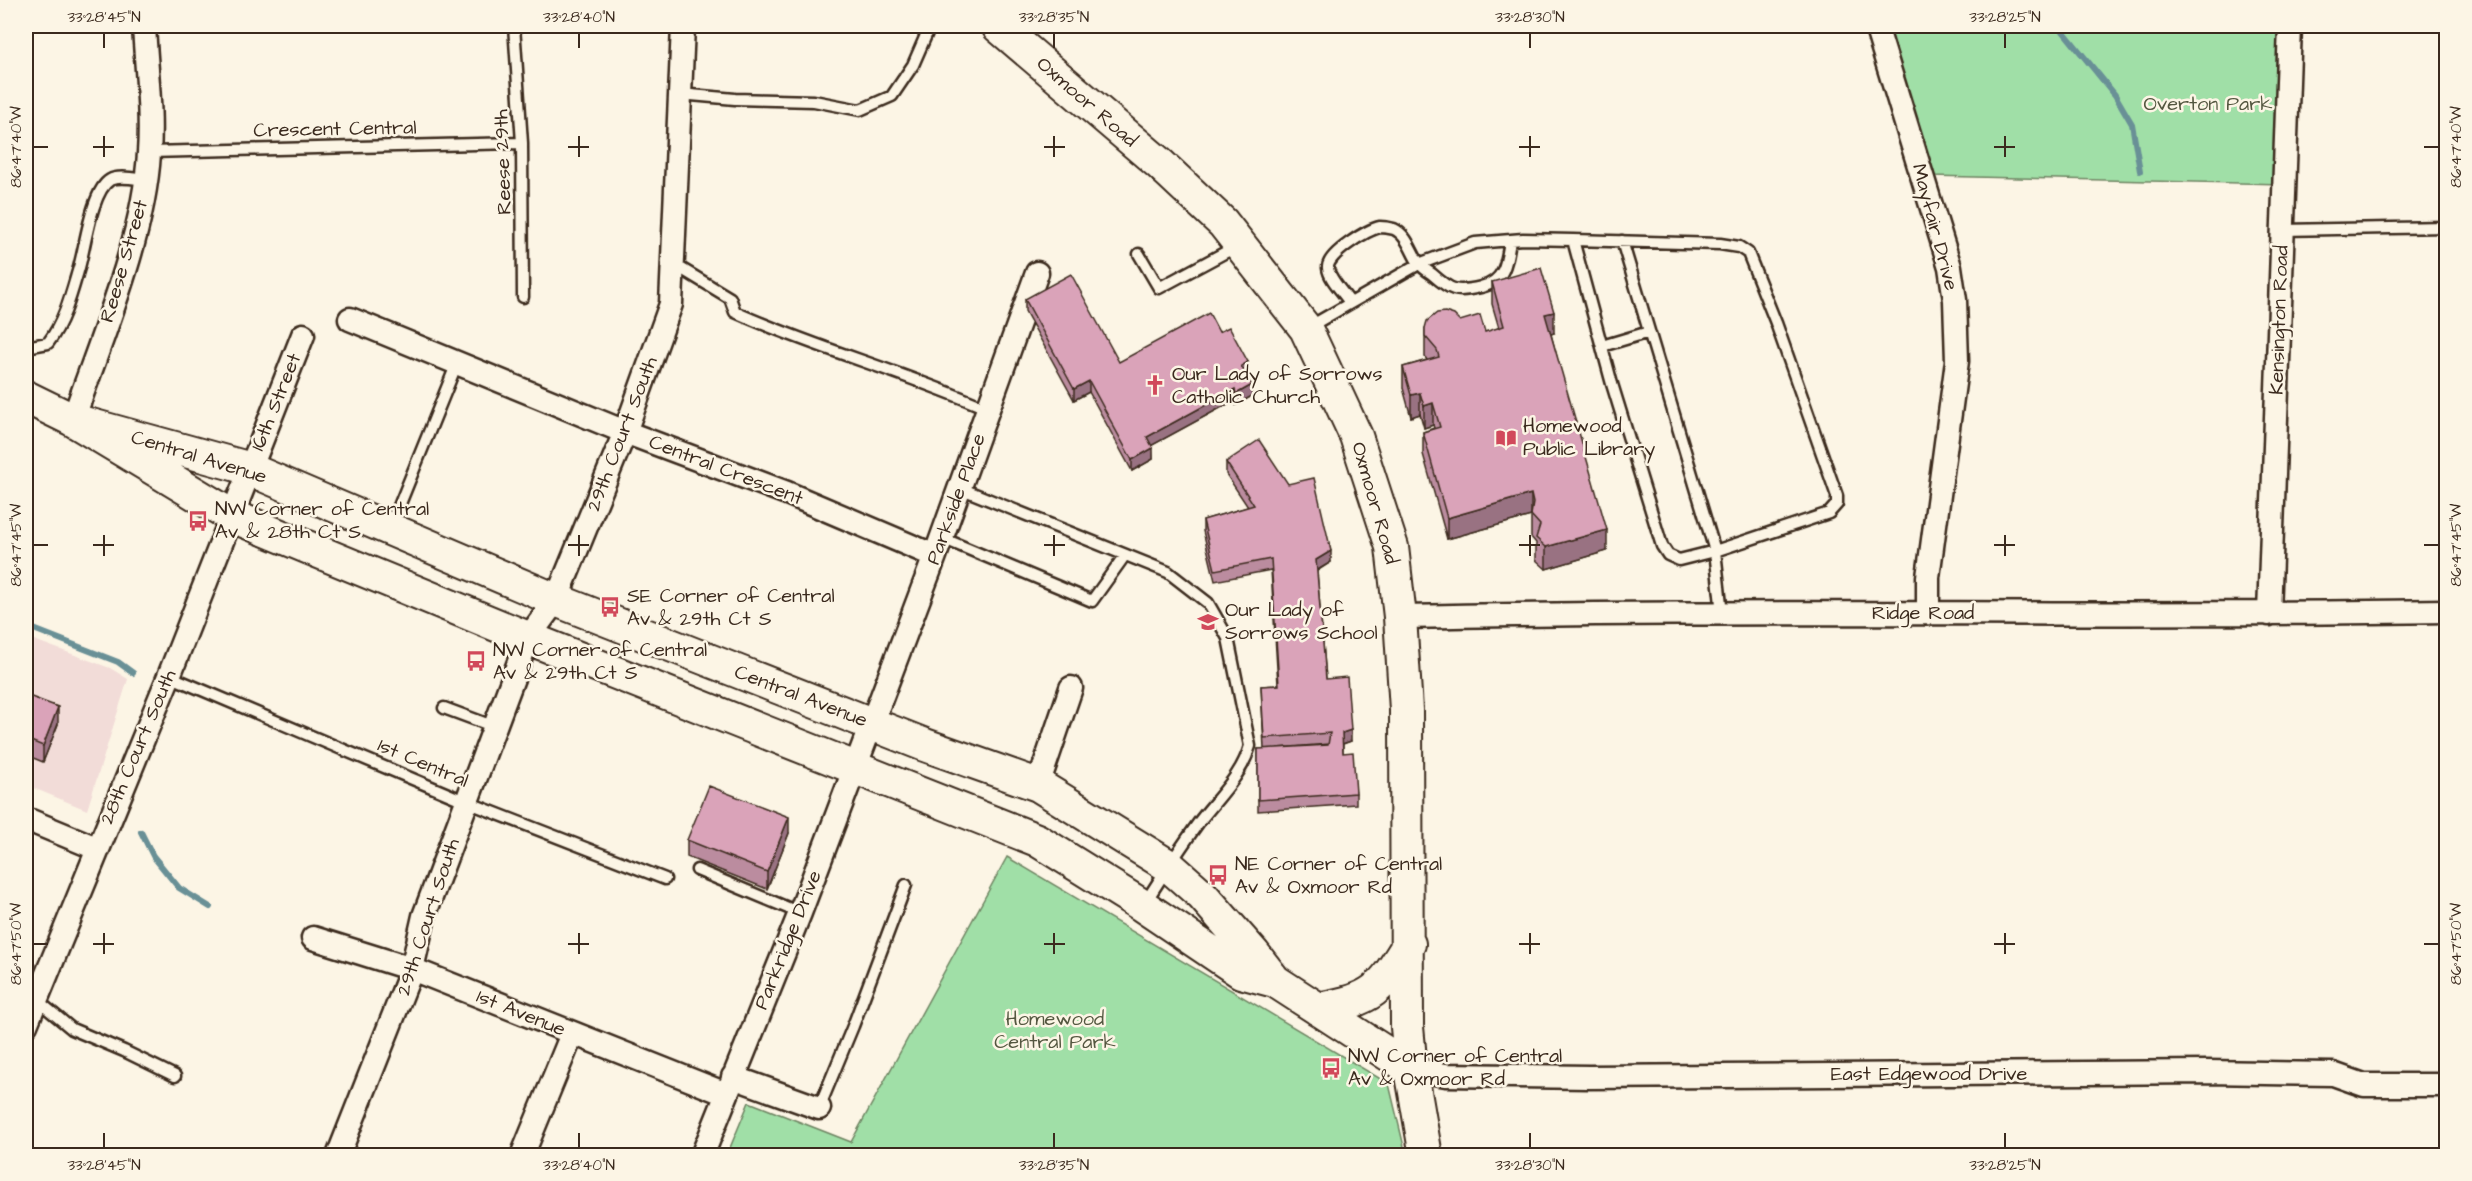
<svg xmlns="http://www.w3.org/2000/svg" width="2472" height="1181" font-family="'Architects Daughter',sans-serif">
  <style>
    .built { fill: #f2dcd8 }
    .green { fill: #a0dfa7; stroke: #6e8462; stroke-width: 1.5 }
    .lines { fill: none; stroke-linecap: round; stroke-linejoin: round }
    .stream { stroke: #699096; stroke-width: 6 }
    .service-casing { stroke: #3b2a1e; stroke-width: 15 }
    .minor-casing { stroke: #3b2a1e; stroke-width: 27 }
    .secondary-casing { stroke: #3b2a1e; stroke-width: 36 }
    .service { stroke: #fcf5e5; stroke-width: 10 }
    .minor { stroke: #fcf5e5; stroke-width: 22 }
    .secondary { stroke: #fcf5e5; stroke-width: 32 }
    .wall { fill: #bb8c9f; stroke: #3b2a1e; stroke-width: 1.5; fill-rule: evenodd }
    .shaded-wall { fill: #997282; stroke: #3b2a1e; stroke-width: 1.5 }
    .building { fill: #daa3b9; stroke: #3b2a1e; stroke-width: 1.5 }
    .ticks { fill: none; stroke: #3b2a1e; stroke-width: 2 }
    .labels { text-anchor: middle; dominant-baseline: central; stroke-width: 5; stroke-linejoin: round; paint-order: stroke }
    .street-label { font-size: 20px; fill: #3b2a1e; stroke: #fcf5e5 }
    .park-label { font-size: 20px; fill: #545740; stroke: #fcf5e5 }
    .poi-label { font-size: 20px; fill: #3b2a1e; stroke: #fcf5e5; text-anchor: start }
    .neatline { fill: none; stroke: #3b2a1e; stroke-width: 2 }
    .ticks-label { font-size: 15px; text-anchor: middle; fill: #3b2a1e }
  </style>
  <rect width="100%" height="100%" fill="#fcf5e5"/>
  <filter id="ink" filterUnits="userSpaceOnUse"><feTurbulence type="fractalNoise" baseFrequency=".0167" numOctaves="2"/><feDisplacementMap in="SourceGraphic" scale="12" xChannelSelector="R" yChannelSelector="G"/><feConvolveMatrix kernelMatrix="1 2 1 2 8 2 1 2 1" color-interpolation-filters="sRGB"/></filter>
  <g filter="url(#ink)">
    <!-- built -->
    <path class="built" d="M26,637L110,668L128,679L87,810L26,785Z"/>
    <!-- green -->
    <path class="green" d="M1881,26H2290L2284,184L1930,176Z
      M1007,857L1389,1084L1406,1155H727L749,1102L851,1142Z"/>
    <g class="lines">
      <!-- stream -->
      <path class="stream" d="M2059,26L2115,95L2132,124L2140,171
        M26,626L118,662L133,673
        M141,832L153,856L179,888L210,907"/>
      <!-- service casing -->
      <g class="service-casing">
        <path id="service" d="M514,26L522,143L523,297
          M680,94L735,99L814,101L860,110L892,96L913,65L930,26
          M149,152L522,143
          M2282,230L2446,227
          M1622,241L1715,551L1829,513L1837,504V496L1776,323L1748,253L1739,247L1720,244L1573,240L1612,384L1662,546L1668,555L1679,560L1715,551L1722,613
          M1139,254L1159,288L1237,246
          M672,263L730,298L735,312C817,349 905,372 988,409
          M1350,303C1344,293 1329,279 1328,268C1326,255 1368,229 1380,227C1384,227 1390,228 1394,229C1407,235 1411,251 1418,262C1422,267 1427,271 1432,274C1451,291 1456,293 1481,287C1505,282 1507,261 1510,240
          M1307,328L1419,264L1475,243L1523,239L1573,240
          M1602,346L1649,332
          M26,347L48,343C64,322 71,295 78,271C85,250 91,191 110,180C118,175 136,179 146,180
          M960,488L1168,572L1208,603L1228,638L1250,746C1241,777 1218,797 1199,822C1180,848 1162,876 1145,903
          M391,526L457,363
          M942,538L1092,601L1125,555
          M169,676L467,802L665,879
          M444,708L495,727
          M697,870L800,913
          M37,1000L72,1029L124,1051L175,1076
          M819,1108L853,1026L906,885"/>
      </g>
      <!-- minor casing -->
      <g class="minor-casing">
        <path id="minor" d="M1876,26L1950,267L1955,300L1957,361L1928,577V613
          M350,319L625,432L787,493L935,556
          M73,420C101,338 144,239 149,153C152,111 146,67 144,26
          M2269,614L2290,26
          M1400,617C1749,609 2098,617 2446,611
          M1038,785L1071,688
          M26,819L96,848
          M313,938L412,969L726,1094
          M26,1025L169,676L303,335
          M1411,1069L1446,1075L1589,1077L2207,1072L2333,1074L2364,1085H2446
          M733,1077L819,1108
          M338,1156L412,969L424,916L528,638L556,600L625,432L671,304L683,26
          M522,1156L572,1034
          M702,1156L800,913L935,556L1037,273"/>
      </g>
      <!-- secondary casing -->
      <g class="secondary-casing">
        <path id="secondary" d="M998,26L1160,164L1223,223L1306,329L1356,436L1392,547L1400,617L1406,710L1407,1027L1411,1069L1426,1156
          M26,397L73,420L232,516L528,638L1037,840L1143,906L1241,972L1275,981
          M73,420L244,467L556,600L925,745L1038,785L1169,866L1202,895L1254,954L1275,981L1411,1069
          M1318,1009C1374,999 1380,991 1409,944"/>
      </g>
      <!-- service -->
      <use href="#service" class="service"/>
      <!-- minor -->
      <use href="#minor" class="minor"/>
      <!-- secondary -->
      <use href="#secondary" class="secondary"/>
    </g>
    <!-- wall -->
    <path class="wall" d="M1492,282L1554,333L1551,334L1607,551L1546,569L1536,560V543L1531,537V516L1447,539L1423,454V432L1434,428L1433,425L1424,428L1420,414L1411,417L1403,388V367L1427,360L1425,357V328L1460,321L1485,332L1499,328L1492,304Z
      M1025,299L1119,362L1219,332L1248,373L1246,375L1252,396L1236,405L1235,400L1152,445L1153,459L1132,471L1089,392L1074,400L1025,311Z
      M1226,462L1331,562L1317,571L1326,679L1351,741L1343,744V753L1356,793V804L1258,811V749H1264L1261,686L1278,685L1271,570L1215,581L1203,531V520L1248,507L1226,474ZM1328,744V745L1277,748Z
      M26,695L58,724L43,762L26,755Z
      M789,833L767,889L687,857V840Z"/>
    <!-- shaded-wall -->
    <path class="shaded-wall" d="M1554,312V333L1545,336V314Z
      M1248,362V373L1241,377V366Z
      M1089,381V392L1074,400V389Z
      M1252,385V396L1236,405V394Z
      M1235,389V400L1147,448V437Z
      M1420,393V414L1411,417V395Z
      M1433,403V425L1424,428V406Z
      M1153,448V459L1132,471V460Z
      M1531,494V516L1447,539V518Z
      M1607,530V551L1546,569V547Z
      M1331,551V562L1316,571V560Z
      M58,707V724L43,762V746Z
      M1351,730V741L1342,744V733Z
      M789,817V833L767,889V872Z"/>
    <!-- building -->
    <path class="building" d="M1541,268L1554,312L1545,314L1607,530L1546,547L1536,538L1540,525L1531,515L1533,503L1531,494L1447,518L1423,432L1440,427L1433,403L1424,406L1420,393L1411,395L1403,367L1439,357L1437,350L1425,336V328L1427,321L1437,313L1445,312L1454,315L1460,321L1480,315L1485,332L1504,326L1492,282Z
      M1071,274L1119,362L1209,313L1219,332L1229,327L1248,362L1241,366L1252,385L1236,394L1235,389L1147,437L1153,448L1132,460L1089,381L1074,389L1025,299Z
      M1259,440L1288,484L1314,478L1331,551L1316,560L1326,679L1347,677L1351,730L1342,733L1343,753L1353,752L1356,793L1258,800V749L1328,745L1330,733L1264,738L1261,686L1279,685L1271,559L1215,570L1203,520L1254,505L1226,462Z
      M26,695L58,707L43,746L26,739Z
      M709,786L789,817L767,872L687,840Z"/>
  </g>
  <!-- ticks -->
  <path class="ticks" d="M104,33V48M579,33V48M1054,33V48M1530,33V48M2005,33V48M104,136V157M579,136V157M1054,136V157M1530,136V157M2005,136V157M33,147H48M93,147H114M568,147H589M1044,147H1065M1519,147H1540M1994,147H2015M2424,147H2439M104,535V556M579,535V556M1054,535V556M1530,535V556M2005,535V556M33,545H48M93,545H114M568,545H589M1044,545H1065M1519,545H1540M1994,545H2015M2424,545H2439M104,933V954M579,933V954M1054,933V954M1530,933V954M2005,933V954M33,944H48M93,944H114M568,944H589M1044,944H1065M1519,944H1540M1994,944H2015M2424,944H2439M104,1133V1148M579,1133V1148M1054,1133V1148M1530,1133V1148M2005,1133V1148"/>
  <!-- icons -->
  <defs>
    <g id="church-bare" transform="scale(1.62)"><path d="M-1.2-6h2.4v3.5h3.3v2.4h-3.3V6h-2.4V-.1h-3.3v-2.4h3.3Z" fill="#d1495b" stroke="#fcf5e5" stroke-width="2.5" paint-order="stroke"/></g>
    <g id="library-bare" transform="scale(1.62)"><path d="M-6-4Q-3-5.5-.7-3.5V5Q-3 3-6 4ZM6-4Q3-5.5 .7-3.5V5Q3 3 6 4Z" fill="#d1495b" stroke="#fcf5e5" stroke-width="2.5" paint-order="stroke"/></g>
    <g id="bus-bare" transform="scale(1.62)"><path d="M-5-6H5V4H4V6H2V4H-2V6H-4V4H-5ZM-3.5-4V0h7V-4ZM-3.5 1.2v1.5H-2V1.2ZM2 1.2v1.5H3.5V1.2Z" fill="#d1495b" stroke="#fcf5e5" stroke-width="2.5" paint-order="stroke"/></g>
    <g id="school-bare" transform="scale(1.62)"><path d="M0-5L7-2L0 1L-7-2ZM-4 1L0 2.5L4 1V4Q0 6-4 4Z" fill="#d1495b" stroke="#fcf5e5" stroke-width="2.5" paint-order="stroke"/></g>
  </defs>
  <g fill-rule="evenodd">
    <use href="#church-bare" x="1155" y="385"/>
    <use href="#library-bare" x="1506" y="438"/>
    <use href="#bus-bare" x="198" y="521"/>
    <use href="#bus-bare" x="610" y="607"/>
    <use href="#school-bare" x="1208" y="622"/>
    <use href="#bus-bare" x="476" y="661"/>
    <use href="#bus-bare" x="1218" y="875"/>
    <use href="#bus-bare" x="1331" y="1068"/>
  </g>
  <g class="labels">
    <!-- street labels -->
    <g class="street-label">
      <text transform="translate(1087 102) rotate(41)">Oxmoor Road</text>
      <text transform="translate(335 129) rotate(-1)">Crescent Central</text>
      <text transform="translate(503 162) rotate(-92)">Reese 29th</text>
      <text transform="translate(1935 227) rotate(75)">Mayfair Drive</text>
      <text transform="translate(124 261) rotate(-74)">Reese Street</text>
      <text transform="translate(2279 320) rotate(-88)">Kensington Road</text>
      <text transform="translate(276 402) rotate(-68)">16th Street</text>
      <text transform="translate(622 434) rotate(-69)">29th Court South</text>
      <text transform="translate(199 457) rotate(17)">Central Avenue</text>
      <text transform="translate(726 470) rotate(21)">Central Crescent</text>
      <text transform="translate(956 499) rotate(-70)">Parkside Place</text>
      <text transform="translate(1375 503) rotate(74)">Oxmoor Road</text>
      <text x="1923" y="613">Ridge Road</text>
      <text transform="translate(801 696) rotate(21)">Central Avenue</text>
      <text transform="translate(138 747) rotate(-67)">28th Court South</text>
      <text transform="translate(423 763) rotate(23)">1st Central</text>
      <text transform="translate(428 917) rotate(-72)">29th Court South</text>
      <text transform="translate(788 940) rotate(-68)">Parkridge Drive</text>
      <text transform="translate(521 1013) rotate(22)">1st Avenue</text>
      <text x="1929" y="1074">East Edgewood Drive</text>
    </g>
    <!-- park labels -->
    <g class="park-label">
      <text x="2208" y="104">Overton Park</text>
      <text x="1055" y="1019">Homewood<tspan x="1055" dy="23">Central Park</tspan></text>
    </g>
    <!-- poi labels -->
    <g class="poi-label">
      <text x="1172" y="374">Our Lady of Sorrows<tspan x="1172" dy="23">Catholic Church</tspan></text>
      <text x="1523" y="426">Homewood<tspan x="1523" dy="23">Public Library</tspan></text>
      <text x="215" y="509">NW Corner of Central<tspan x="215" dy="23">Av &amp; 28th Ct S</tspan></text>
      <text x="627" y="596">SE Corner of Central<tspan x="627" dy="23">Av &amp; 29th Ct S</tspan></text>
      <text x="1225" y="610">Our Lady of<tspan x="1225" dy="23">Sorrows School</tspan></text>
      <text x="493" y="650">NW Corner of Central<tspan x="493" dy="23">Av &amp; 29th Ct S</tspan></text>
      <text x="1235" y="864">NE Corner of Central<tspan x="1235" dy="23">Av &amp; Oxmoor Rd</tspan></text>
      <text x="1348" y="1056">NW Corner of Central<tspan x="1348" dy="23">Av &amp; Oxmoor Rd</tspan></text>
    </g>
  </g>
  <!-- margin -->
  <rect width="2472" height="1181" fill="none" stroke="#fcf5e5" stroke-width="66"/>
  <rect x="33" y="33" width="2406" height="1115" class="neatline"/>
  <g class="ticks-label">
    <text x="104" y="22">33°28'45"N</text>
    <text x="579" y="22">33°28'40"N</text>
    <text x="1054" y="22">33°28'35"N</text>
    <text x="1530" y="22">33°28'30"N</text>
    <text x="2005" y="22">33°28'25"N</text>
    <text transform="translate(2456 147) rotate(-90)" y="5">86°47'40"W</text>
    <text transform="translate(16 147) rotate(-90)" y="5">86°47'40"W</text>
    <text transform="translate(2456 545) rotate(-90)" y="5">86°47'45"W</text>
    <text transform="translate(16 545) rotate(-90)" y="5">86°47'45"W</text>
    <text transform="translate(2456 944) rotate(-90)" y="5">86°47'50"W</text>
    <text transform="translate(16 944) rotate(-90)" y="5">86°47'50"W</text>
    <text x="104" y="1170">33°28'45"N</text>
    <text x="579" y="1170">33°28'40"N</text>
    <text x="1054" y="1170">33°28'35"N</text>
    <text x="1530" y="1170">33°28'30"N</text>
    <text x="2005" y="1170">33°28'25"N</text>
  </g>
</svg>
